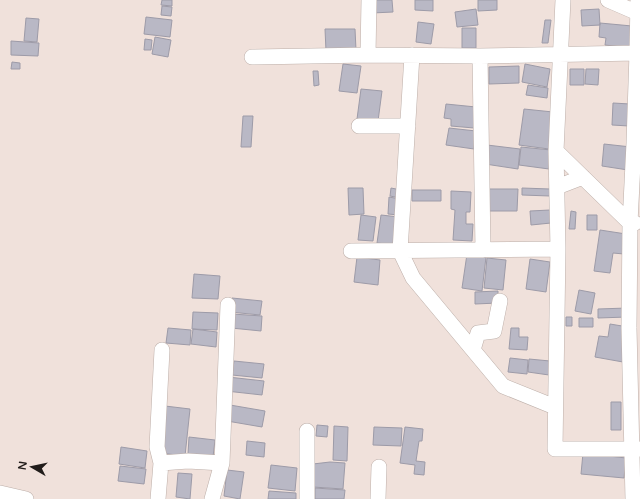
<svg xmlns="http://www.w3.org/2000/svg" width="640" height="499" font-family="'Varela Round',sans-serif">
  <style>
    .building { fill: #b9b8c5; stroke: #9d9ba8 }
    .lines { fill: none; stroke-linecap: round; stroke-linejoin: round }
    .minor-casing { stroke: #bdafa9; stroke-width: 16 }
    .minor { stroke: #fff; stroke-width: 15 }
  </style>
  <rect width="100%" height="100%" fill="#f0e1db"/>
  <!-- building -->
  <path class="building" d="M162,0H172V6L161,5Z
    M371,0H392L393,12L372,13Z
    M415,0H433V11L415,10Z
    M478,0H497V10L478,11Z
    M162,6L172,7L171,16L161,15Z
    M476,9L478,25L457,27L455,12Z
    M599,9L600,25L582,26L581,10Z
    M146,17L172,20L170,37L144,34Z
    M26,18L39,19L37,42L24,41Z
    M545,20H551L548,43H542Z
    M418,22L434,24L431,44L416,42Z
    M600,23L632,26L630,48L605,45L606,38L599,37Z
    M462,28H476V48H462Z
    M325,29H355L356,50L326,51Z
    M155,37L171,40L168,57L152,54Z
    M145,39L152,40L151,50H144Z
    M11,41L39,43L38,56L11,55Z
    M12,62L20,63V69H11Z
    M343,64L361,66L357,93L339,91Z
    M525,64L550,69L547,87L522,82Z
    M519,66V83L489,84V67Z
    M570,69H584V85H570Z
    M586,69H599L598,85L585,84Z
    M313,71H318L319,85L314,86Z
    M528,85L548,88L547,98L526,95Z
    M361,89L382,91L378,121L357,119Z
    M613,103L630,104L629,126L612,125Z
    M446,104L476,107L474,128L451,126V119L444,118Z
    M524,109L553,112L549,149L519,145Z
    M243,116H253L251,147H241Z
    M449,128L476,131L474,149L446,145Z
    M604,144L631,147L628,170L602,166Z
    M487,145L520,149L518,169L485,164Z
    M521,147L551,150L549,169L519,165Z
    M348,188H363L364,214L349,215Z
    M391,188L401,190L400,198L390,196Z
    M522,188L550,189V196L522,195Z
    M488,189H518L517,211H488Z
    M412,190H441V201H412Z
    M451,191L471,192L470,212H466V224H473L472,241L453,240L455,210L451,209Z
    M389,197L400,199L399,215L388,214Z
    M550,210L551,223L531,225L530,211Z
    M571,211L576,212L575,229H569Z
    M361,215L376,217L373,241L358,240Z
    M381,215L399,217L396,245L377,243Z
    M587,215H597V230H587Z
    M600,230L626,234L624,254L613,253L610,273L594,271Z
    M467,254L486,257L482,291L462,288Z
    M357,257L380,260L378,285L354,282Z
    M487,258L506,260L503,290L484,288Z
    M530,259L550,262L546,292L526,289Z
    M194,274L220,276L218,299L192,298Z
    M579,290L595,293L591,314L575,311Z
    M498,291V303L475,304V292Z
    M232,298L262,301L260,315L230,312Z
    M627,308V317L598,318V309Z
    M193,312L218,313L217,330L192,329Z
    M232,314L262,316L261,331L231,328Z
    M566,317H572V326H566Z
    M579,318H593V327H579Z
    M610,324L628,327L623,362L595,357L599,336L608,337Z
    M168,328L191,330L190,345L166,343Z
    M511,328H519V337H528L527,350L509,349Z
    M193,329L217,332L216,347L191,344Z
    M510,358L528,360L527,374L508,372Z
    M529,359L550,361L549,375L528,372Z
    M234,361L264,364L262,378L232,375Z
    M228,377L264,381L262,395L226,391Z
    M611,402H621V430H611Z
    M230,405L265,411L262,427L227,421Z
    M165,406L190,409L185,456L160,453Z
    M317,425L328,426L327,437L316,436Z
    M334,426L348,427L347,461L333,460Z
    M374,427L402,428L401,446L373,445Z
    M405,427L423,429L422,441H419L416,461L425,462L424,475L414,474L415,465L400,463Z
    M189,437L215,440L213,457L188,454Z
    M247,441L265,443L264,457L246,455Z
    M121,447L147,451L145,468L119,464Z
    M583,453L626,458L624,478L581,474Z
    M330,462L345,463L343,489L313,487V464Z
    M271,465L297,468L295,491L268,488Z
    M120,466L146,469L144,484L118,481Z
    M227,470L244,472L240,499L224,496Z
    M178,473L192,474L190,499L176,497Z
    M315,488L345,490L344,499H315Z
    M269,491L296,493V499H268Z"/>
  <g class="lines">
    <!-- minor casing -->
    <g class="minor-casing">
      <path id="minor" d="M369,0L368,55L480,56L637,53L638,0
        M563,0L556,151L558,249L555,449H640
        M608,0L638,13
        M412,55L400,251L413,278L503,386L555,407
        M480,56L483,250
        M252,57L368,55
        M359,126H408
        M556,151L630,223H635
        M557,187L583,177
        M351,251L558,249
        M473,350L478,333L494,331L500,301
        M307,431V499
        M161,463L188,461L222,463
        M0,493L26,499
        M158,499L161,463L157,447L162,350
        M212,499L222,463L228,305
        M378,499L379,467
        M633,499L629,328L630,223L634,143L637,53H640"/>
    </g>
    <!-- minor -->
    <use href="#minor" class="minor"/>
  </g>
  <!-- north arrow -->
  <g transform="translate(32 467) rotate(279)" stroke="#f0e1db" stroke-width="3" paint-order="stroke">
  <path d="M0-3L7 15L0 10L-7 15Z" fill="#211c1a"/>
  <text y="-6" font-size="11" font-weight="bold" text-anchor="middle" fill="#211c1a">N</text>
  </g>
</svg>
